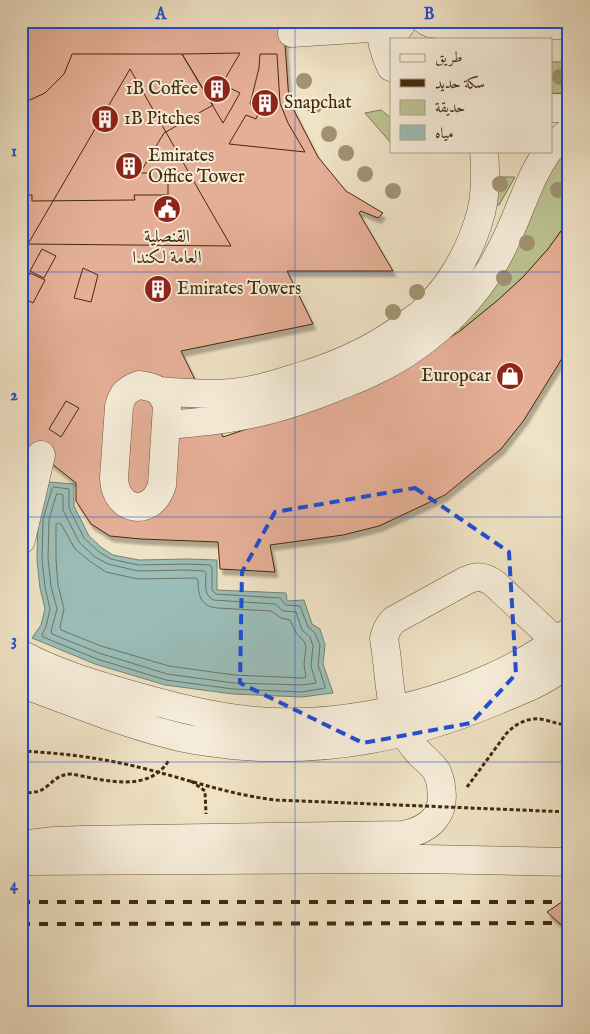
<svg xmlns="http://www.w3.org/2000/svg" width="590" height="1034" font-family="'IM FELL English',Amiri,serif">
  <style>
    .green { fill: #bcc292; stroke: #80764e }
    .water { fill: #9abdb8; stroke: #778273 }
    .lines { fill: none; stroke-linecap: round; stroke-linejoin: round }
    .shore { stroke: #6e7462; stroke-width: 1 }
    .building { fill: #e5af97; stroke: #432a0b; filter: url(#shadow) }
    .minor-casing { stroke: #6e583a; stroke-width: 29 }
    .path { stroke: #432a0b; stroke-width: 3; stroke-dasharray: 4 2.5; stroke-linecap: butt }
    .minor { stroke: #f5ecd9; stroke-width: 28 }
    .rail { stroke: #432a0b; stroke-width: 4; stroke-dasharray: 9 9; stroke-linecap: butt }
    .path-bridge { stroke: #432a0b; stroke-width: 3; stroke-dasharray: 4 2.5; stroke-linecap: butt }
    .tree { fill: #a19271 }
    .marked { fill: none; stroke: #1d4ed8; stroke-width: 4; stroke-dasharray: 10 6; stroke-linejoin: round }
    .grid { fill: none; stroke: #1d4ed8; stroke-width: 1; stroke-opacity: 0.55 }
    .labels { text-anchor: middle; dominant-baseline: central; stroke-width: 4; stroke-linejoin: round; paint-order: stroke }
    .poi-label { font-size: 18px; fill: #432a0b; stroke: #f5ecd9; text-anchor: start }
    .neatline { fill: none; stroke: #1d4ed8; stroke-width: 2 }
    .grid-label { font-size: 16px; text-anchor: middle; font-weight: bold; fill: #1d4ed8 }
  </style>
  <defs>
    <filter id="shadow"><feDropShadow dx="3" dy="5.5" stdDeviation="1" flood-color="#0004"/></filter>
  </defs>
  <rect width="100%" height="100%" fill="#efe2c5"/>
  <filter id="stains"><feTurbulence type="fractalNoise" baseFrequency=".004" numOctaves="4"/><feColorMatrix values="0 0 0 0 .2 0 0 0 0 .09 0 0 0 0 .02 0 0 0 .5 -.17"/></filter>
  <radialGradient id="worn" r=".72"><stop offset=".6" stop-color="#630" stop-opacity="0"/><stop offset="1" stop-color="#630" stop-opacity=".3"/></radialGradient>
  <!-- green -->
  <path class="green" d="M551,62H569V94L551,93Z
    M381,110L391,118V143L365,113Z
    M569,148V220L548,249L523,277L498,300L460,331L539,178Z
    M492,177H515L499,205H487Z"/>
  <!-- water -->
  <path class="water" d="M49,482L74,484V506L89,536L102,548L113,555L139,560L187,559L217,560V590L286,593L287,601L304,600L312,624L320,629L325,645L323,664L333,693L302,697L233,694L165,685L95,664L32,638L41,625L45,609L40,588L37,560L38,518Z"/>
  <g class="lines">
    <!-- shore -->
    <path class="shore" d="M54,487L69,489V508L84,538L99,552L111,559L138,565L186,564L210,565L212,567V590L216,594L280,598L286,605L300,606L308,627L315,633L320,645L318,665L325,686V688L302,692L233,689L166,680L97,659L43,637L42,634L46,627L50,609L45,587L42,559L43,519L52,489Z
      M57,494H61L63,495V510L79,542L95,557L108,564L138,571L186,570L204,571L206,573C206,584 203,594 213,600L275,604L283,611L296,612L302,630L310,637L313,646L311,666L316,683L302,685L234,683L167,674L99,653L52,634L51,631L57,609L51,586L48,559L49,520Z
      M59,523L61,524L75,549L91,562L106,572L138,579L196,578L198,580C198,595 200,606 217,608L271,611L281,618L290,620L296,633L304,641L306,647L304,664L306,677L302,678L234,675L169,666L101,646L61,630L60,627L64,609L58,585L56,559V525Z"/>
  </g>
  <!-- building -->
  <path class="building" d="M21,21H301L285,44L289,101L318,157L346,191L383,213L378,218L361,211L359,213L393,271H287L313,324L181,351L223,437L338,398L436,346L460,331L498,300L523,277L548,249L569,220V346L558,365L524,420L501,449L445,495L379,526L343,535L270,545L275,572L220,569L218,542L141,539L110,536L91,524L76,501V483L41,455L21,442Z
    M240,53L222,84L240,93L223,123L182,54Z
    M72,54H182L213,105L164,133L140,173H152V181H168V195H134L135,200L32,201V195H23V182H21V104L45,93L64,74L71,57Z
    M260,54H277L280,103L288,123L305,152L229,144L246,115L256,119L260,109L250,104L259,68Z
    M130,69L209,208L231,246L28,244Z
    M42,249L56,256L44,278L30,271Z
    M83,268L98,275L91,302L74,298Z
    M30,273L45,280L33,303L21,297V290Z
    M66,401L79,408L61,437L49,429Z
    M569,897V932L547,912Z"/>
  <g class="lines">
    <!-- minor casing -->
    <g class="minor-casing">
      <path id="minor" d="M381,21C379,37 384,52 391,67
        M426,21L430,23L476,28L569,25
        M292,33L400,26L403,21
        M551,108H569
        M551,148L569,132
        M139,385C155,387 162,390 167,406L162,485C152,518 115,512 114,478L119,407C122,394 126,390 139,385Z
        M159,391C183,393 208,395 232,393C256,391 279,383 302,376C341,364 378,347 410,322C415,318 421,315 425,310C449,287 468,255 478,223C486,201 486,174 484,151
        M166,425C191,423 216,421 241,416C275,410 307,399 339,386C349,382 360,378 370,373C418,351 462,314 490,270C502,250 512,228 521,205C529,186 535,169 548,151
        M21,540L41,455
        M21,654C55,673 97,685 135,696C171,706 208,716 246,720C325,729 418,711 490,678C518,666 544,650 569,632
        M21,683C41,691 61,698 82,706C113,718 146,729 179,737C196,741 214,743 232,745C326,754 411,737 498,700C511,694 524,690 537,683C548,678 558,670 569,663
        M21,845L54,841L81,840L404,835C430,829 446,815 441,787C441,782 439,777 437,772C433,765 425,759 419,753C411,744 403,733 398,721C388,696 389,665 384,639C386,630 388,626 394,620L465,581C476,575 485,576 495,584L556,641L569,657
        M21,861L424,859L569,862"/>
    </g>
    <!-- path -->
    <path class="path" d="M191,781L205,791L206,814
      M467,787L506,734C516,723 530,716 545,720C554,722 560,725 569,725
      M21,792C51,797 48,774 72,774C103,780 149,794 169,760"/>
    <!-- minor -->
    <use href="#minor" class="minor"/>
    <!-- rail -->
    <path class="rail" d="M21,902H569
      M21,924L569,923"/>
    <!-- path-bridge -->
    <path class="path-bridge" d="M21,751C62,753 103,758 142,768C187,779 230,795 276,800L569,812"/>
  </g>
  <!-- trees -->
  <g class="tree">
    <circle cx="560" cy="77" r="8"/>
    <circle cx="304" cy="81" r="8"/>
    <circle cx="314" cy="106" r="8"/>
    <circle cx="329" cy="134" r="8"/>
    <circle cx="346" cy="153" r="8"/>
    <circle cx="365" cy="174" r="8"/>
    <circle cx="500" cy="184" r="8"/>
    <circle cx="558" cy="190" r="8"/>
    <circle cx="393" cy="191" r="8"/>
    <circle cx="527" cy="243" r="8"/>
    <circle cx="504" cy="278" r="8"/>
    <circle cx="417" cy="292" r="8"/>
    <circle cx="393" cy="312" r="8"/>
  </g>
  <!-- marked area -->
  <path class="marked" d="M415,488L509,552L516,674L471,723L363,743L240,683L242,572L275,512Z"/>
  <!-- grid -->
  <path class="grid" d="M295,21V1013M21,272H569M21,517H569M21,762H569"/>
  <!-- icons -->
  <defs>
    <g id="building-disc" transform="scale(1.4375)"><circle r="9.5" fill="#8f2418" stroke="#f5ecd9"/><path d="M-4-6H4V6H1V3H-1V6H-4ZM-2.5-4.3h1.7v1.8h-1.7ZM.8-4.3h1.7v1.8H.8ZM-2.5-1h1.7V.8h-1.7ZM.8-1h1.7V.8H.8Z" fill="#fff"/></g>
    <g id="civic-disc" transform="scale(1.4375)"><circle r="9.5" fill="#8f2418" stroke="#f5ecd9"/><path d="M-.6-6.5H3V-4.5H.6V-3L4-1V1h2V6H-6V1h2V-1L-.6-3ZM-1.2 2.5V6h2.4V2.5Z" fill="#fff"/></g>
    <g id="shop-disc" transform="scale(1.4375)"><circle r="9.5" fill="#8f2418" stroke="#f5ecd9"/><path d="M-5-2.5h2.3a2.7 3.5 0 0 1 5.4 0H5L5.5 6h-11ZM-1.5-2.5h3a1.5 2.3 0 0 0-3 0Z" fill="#fff"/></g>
  </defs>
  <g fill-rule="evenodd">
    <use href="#building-disc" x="217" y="89"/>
    <use href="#building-disc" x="265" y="103"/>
    <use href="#building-disc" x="105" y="119"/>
    <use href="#building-disc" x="129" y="166"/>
    <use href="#civic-disc" x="167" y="209"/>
    <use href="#building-disc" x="158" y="289"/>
    <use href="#shop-disc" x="510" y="376"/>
  </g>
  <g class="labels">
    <!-- poi labels -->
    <g class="poi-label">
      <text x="198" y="89" text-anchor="end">1B Coffee</text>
      <text x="284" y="103">Snapchat</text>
      <text x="124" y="119">1B Pitches</text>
      <text x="148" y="156">Emirates<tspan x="148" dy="21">Office Tower</tspan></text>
      <text x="167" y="237" text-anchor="middle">القنصلية<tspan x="167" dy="21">العامة لكندا</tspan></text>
      <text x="177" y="289">Emirates Towers</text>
      <text x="491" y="376" text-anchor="end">Europcar</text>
    </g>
  </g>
  <!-- margin -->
  <rect width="590" height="1034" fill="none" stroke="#efe2c5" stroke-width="55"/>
  <!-- legend -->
  <rect x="390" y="38" width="162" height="115" fill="#f5ecd9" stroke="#ae9e87"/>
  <rect x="400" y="54" width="25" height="8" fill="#f5ecd9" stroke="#ae9e87"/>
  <text x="435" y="62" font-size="15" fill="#432a0b">طريق</text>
  <rect x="400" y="79" width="25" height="8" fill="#432a0b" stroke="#ae9e87"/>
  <text x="435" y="88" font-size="15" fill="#432a0b">سكة حديد</text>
  <rect x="400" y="100" width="25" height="15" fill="#bcc292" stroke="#ae9e87"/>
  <text x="435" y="112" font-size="15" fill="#432a0b">حديقة</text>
  <rect x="400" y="125" width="25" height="15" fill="#9abdb8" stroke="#ae9e87"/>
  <text x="435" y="138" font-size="15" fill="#432a0b">مياه</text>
  <rect x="28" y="28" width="534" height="978" class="neatline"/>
  <g class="grid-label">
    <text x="161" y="19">A</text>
    <text x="429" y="19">B</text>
    <text x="14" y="156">1</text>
    <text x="14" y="400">2</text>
    <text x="14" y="645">3</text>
    <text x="14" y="890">4</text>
  </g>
  <rect width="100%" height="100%" filter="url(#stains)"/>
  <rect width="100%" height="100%" fill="url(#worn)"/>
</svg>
